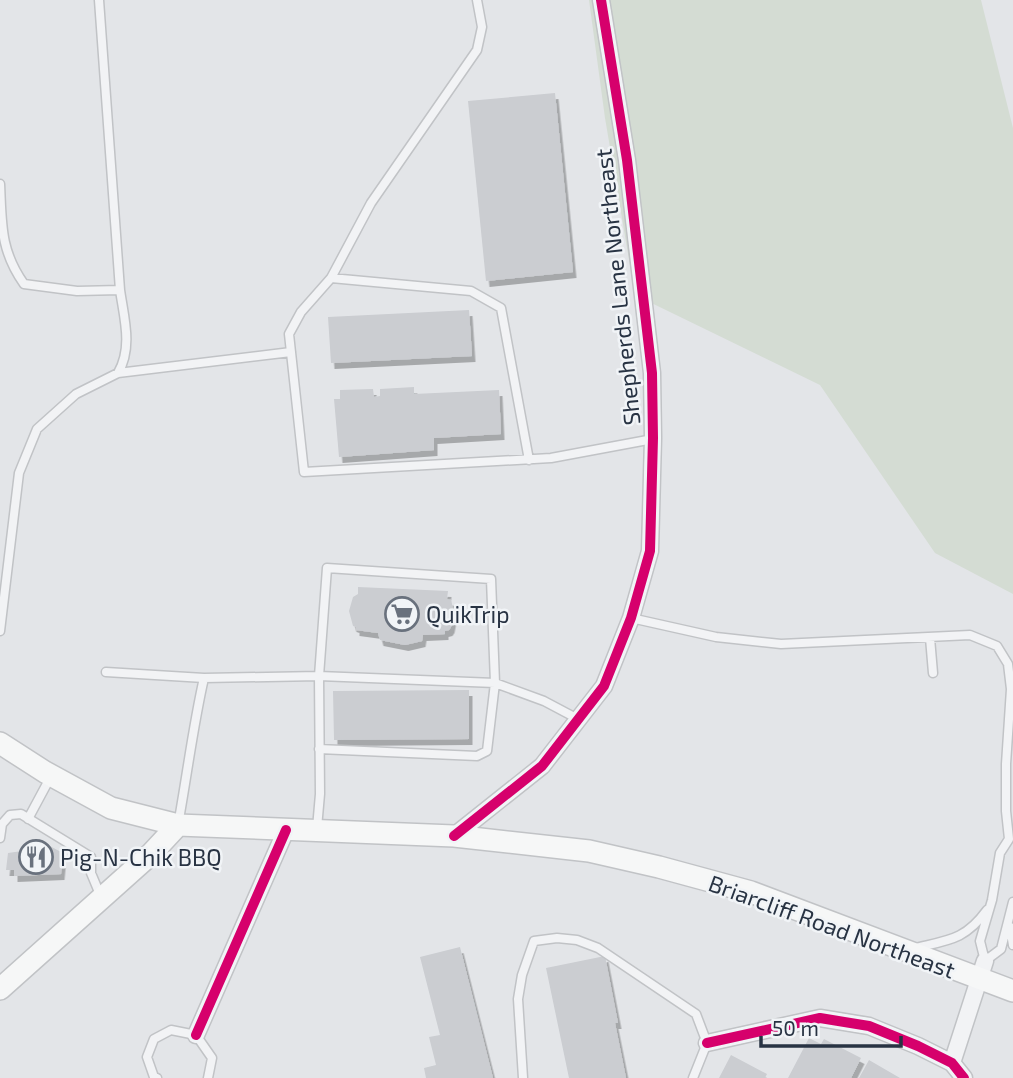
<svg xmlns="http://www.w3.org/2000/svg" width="1013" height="1078" font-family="'Exo 2',sans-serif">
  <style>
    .green { fill: #d4dcd3 }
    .building { fill: #cbcdd1; filter: url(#shadow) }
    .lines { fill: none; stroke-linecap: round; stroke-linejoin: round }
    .service-casing { stroke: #c1c3c6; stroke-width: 11 }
    .minor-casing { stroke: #c1c3c6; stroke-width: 19 }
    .secondary-casing { stroke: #c1c3c6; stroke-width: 24 }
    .service { stroke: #f2f3f5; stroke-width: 8 }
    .minor { stroke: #f2f3f5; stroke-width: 16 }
    .secondary { stroke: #f6f7f7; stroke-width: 21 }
    .cycleway-casing { stroke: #f1f4f7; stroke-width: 15 }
    .cycleway { stroke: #d6006c; stroke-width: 10 }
    .labels { text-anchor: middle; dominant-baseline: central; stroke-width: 5; stroke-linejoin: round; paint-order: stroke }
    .street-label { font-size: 23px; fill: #283343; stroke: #f1f4f7 }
    .poi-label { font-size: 23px; fill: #283343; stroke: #f1f4f7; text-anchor: start }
  </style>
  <defs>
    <filter id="shadow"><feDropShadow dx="3.5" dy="6" stdDeviation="0" flood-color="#0004"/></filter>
  </defs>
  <rect width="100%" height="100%" fill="#e3e5e8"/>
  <!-- green -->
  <path class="green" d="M589,0H981L1013,128V594L935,553L820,385L635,295L605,118Z"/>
  <!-- building -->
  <path class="building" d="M555,93L573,272L486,281L468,101Z
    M469,310L472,356L331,363L328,317Z
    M414,387V394L499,390L501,434L434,438V450L339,457L334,399H340V390L373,389L374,397L380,396V389Z
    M358,587L448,591L447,599L451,600L454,612L451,627L449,630L445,631V634L423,635L422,641L405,645L380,640L378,633L356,630V627L353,626L349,611L353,597L358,594Z
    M469,690V739L334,740L333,691Z
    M29,843H44L63,853L61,874L14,876V870H6L8,853L29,850Z
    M460,947L493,1078H426L424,1068L436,1065L429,1037L440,1035L420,957Z
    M605,956L618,1023H615L626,1078H569L546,968Z
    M809,1038L821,1044L824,1039L861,1058L851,1078H788Z
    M731,1055L767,1074L765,1078H719Z
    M869,1060L900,1078H859Z"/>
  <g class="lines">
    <!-- service casing -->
    <g class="service-casing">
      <path id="service" d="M99,0L120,290
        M477,0L482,27L477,50L371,203L331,278L301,312L289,334L304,472L551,458L653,439
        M0,184C2,224 0,250 24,284L77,291L120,290C124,318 133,347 118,373
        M331,278L471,291L501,308L529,460
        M631,618L716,637L781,644L970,635L997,646L1008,664L1011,689L1006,764V811L1009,839L1000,853L992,900L980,941L985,961L1001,949L1013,902
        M0,631L19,473L37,429L76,394L118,373L291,352
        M930,638L933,673
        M106,672L204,678C193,726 187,776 178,825
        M204,678L319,676L327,568L491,579L495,683L487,751L477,756L319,749
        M28,819L50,778
        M317,828L320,794L319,676L495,683L544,701L578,719
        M0,838L2,824L10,815L21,814L91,857V873L101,897
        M1010,927L1013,945
        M915,948C949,940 965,940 987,910
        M157,1078L154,1077L147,1057L154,1039L171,1030L196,1035L212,1058L208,1078
        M523,1078L518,999L522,975L534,941L557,938L577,940L598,948L696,1014L707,1043L693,1078"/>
    </g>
    <!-- minor casing -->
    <g class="minor-casing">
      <path id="minor" d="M454,836L542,766L604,686L631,618L650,551L653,438L652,373L627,160L601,0
        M196,1035L286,830
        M707,1043L820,1018L869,1026L918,1046L952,1063L964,1078
        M952,1063L985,961"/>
    </g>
    <!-- secondary casing -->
    <g class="secondary-casing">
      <path id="secondary" d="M0,743L45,772L111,808L178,825L454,836L589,851L659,867L751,892L1013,991
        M0,989L151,854L178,825"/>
    </g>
    <!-- service -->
    <use href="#service" class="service"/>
    <!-- minor -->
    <use href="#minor" class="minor"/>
    <!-- secondary -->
    <use href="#secondary" class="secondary"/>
    <!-- cycleway casing -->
    <g class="cycleway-casing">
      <path id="cycleway" d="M454,836L542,766L604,686L631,618L650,551L653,438L652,373L627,160L601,0
        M196,1035L286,830
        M707,1043L820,1018L869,1026L918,1046L952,1063L964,1078"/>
    </g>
    <!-- cycleway -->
    <use href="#cycleway" class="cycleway"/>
  </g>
  <!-- icons -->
  <defs>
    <g id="supermarket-ring" transform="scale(1.75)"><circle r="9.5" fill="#f1f4f7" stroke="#69717d" stroke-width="1.5"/><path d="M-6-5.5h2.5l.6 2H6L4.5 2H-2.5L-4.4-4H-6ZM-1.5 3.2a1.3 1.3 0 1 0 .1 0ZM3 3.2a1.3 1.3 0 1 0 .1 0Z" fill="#69717d"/></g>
    <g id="restaurant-ring" transform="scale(1.75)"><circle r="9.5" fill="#f1f4f7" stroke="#69717d" stroke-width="1.5"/><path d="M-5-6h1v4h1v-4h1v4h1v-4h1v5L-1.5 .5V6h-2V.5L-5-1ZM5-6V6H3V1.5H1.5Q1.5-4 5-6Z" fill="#69717d"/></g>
  </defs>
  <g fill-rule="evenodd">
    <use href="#supermarket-ring" x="402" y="614"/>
    <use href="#restaurant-ring" x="36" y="857"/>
  </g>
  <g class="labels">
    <!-- street labels -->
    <g class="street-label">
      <text transform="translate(617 287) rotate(-96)">Shepherds Lane Northeast</text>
      <text transform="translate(832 926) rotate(20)">Briarcliff Road Northeast</text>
    </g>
    <!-- poi labels -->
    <g class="poi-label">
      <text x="426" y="614">QuikTrip</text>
      <text x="60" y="857">Pig-N-Chik BBQ</text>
    </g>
  </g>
  <!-- scale -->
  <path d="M761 1036v10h140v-10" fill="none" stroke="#283343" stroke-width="3.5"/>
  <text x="772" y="1036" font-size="21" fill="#283343" stroke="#f1f4f7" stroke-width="5" paint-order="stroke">50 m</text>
</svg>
